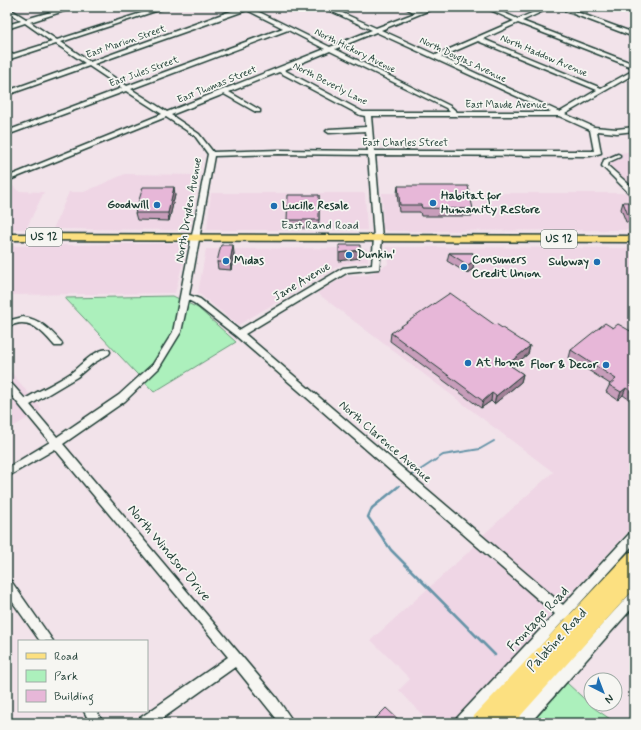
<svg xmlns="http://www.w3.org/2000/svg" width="641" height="730" font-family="Mynerve,sans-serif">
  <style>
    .built { fill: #efd6e5 }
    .green { fill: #acf0bc; stroke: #669678 }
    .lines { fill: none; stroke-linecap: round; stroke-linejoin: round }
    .stream-far1 { stroke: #6694a8; stroke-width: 2 }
    .stream { stroke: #6694a8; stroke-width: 2.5 }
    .minor-casing { stroke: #1f3d34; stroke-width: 3 }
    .major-casing { stroke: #1f3d34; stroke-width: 3 }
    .highway-casing { stroke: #1f3d34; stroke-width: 3 }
    .minor { fill: #f6f6f2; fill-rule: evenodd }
    .major { fill: #fce080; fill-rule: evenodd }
    .highway { fill: #fce080; fill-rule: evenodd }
    .wall { fill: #c79dba; stroke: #1f3d34 }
    .shaded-wall { fill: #a28097; stroke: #1f3d34 }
    .building { fill: #e7b7d8; stroke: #1f3d34 }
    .poi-dot { fill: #1f6fb2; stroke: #f6f6f2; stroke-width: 1.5 }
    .labels { text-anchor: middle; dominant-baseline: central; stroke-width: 3.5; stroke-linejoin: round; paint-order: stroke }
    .far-street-label { font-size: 10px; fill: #1f3d34; stroke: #f6f6f2 }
    .shield { fill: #f6f6f2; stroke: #60746d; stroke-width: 1 }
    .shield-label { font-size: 11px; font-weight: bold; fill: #1f3d34 }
    .poi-label { font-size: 12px; font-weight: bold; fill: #1f3d34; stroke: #f6f6f2; text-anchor: start }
    .street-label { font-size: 12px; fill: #1f3d34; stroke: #f6f6f2 }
    .near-street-label { font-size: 14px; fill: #1f3d34; stroke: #f6f6f2 }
  </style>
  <rect width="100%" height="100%" fill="#f2e3ea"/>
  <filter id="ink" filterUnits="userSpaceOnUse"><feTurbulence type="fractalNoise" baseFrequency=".025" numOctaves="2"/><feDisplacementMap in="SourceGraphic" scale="8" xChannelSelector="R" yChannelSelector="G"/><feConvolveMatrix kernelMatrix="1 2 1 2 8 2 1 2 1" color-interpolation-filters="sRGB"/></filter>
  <g filter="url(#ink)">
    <!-- built -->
    <path class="built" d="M634,151V230L388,231L383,229L382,193H625L601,164L607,155Z
      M125,174L199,175L187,230L53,229L69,192H84Z
      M10,183L18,191L44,192L26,229H7V185Z
      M211,193H365L367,230H207Z
      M188,243L175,293L7,295V246Z
      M386,247L634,248V525L562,603L483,535L553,472L317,293L346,276L368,275L388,264Z
      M367,248L368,261L348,263L338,266L238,325L198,293L206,249Z
      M7,367L42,410L7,430Z
      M475,546L555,615L453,723H430L399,690L410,679L371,640Z"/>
    <!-- green -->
    <path class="green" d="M173,296L198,308L236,342L154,392L65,298Z
      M567,683L594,708L616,723H532Z"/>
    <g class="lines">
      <!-- stream-far1 -->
      <path class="stream-far1" d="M411,476L443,455L480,449L494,441"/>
      <!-- stream -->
      <path class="stream" d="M399,486L372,508L368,517L391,550L495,655"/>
      <!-- minor casing -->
      <g class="minor-casing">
        <path id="minor" d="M7,7L26,19L68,7H76L30,22L57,40L160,7H168L61,42L90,62L242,7H253L251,8L330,47L372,30L322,7H329L376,28L415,13L404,7H411L420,11L430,7H437L381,30L436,55L514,21L484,7H491L518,19L545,7H552L522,21L634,64V68L518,23L483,39L601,88L634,70V74L565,114L594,127L617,129L634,127V131L617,133L597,131L601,153L590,156L375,155L382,238L379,269L348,272L245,334L563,605L630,533L634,531V544L570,614L568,618L565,619L471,723H456L457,718L555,614L236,336L194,303L188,300L181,332L159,368L125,401L63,444L276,697L294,723H280L235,667L156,723H139L140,718L228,657L55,449L7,477V468L50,442L7,390V381L10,382L25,399C40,390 56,383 71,373C79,367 98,346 109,350L110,352L109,354L92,364L77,377L30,405L57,437L119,395L153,364L173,332L208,154L195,136L166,117L7,181V177L162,114L126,91L7,135V131L122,88L89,66L7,95V91L85,63L56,44L7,60V56L52,42L25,23L7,29V25L21,21L7,11ZM247,10L283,28L127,86L94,64ZM288,30L325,49L167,112L131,89ZM376,32L551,112H457L450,106L335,49ZM478,41L597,90L560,112L441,57ZM330,51L446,108L450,112H363L284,70ZM279,72L360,115L365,116L366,127L329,129L326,131L329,133L366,131L368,151L279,150L213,152L199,134L171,115L224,94L256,112H260V110L229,92ZM371,116H559L590,130L594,151H374ZM279,154L368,155L374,238L372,265L343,268L239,330L200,299L189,295L214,156Z
          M555,7H563L634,33V37Z
          M618,154L620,155V157L609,162L608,166L634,189V195H631L602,166L604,160Z
          M23,317C40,319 50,330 61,342L62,344L61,346H55C47,337 36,323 22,323C17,323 12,325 7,327V321Z
          M7,580L11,581L53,641H40L7,594Z
          M634,593V606L530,723H515L516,718L630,594Z
          M84,711H97L103,723H90Z"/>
      </g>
      <!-- major casing -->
      <g class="major-casing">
        <path id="major" d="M7,234L634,236V242L7,240Z"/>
      </g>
      <!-- highway casing -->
      <g class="highway-casing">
        <path id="highway" d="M634,551V589L514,723H472L474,716L628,553Z"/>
      </g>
      <!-- minor -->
      <use href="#minor" class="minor"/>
      <!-- major -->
      <use href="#major" class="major"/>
      <!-- highway -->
      <use href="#highway" class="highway"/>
    </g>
    <!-- wall -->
    <path class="wall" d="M398,186L473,209L472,216H421L420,212H399L397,193Z
      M175,195L169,221L137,220L135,213Z
      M319,195V228H287V220Z
      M623,202L634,205V223L626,222L621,209Z
      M234,253L231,270L218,269L217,262Z
      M449,253H473V269L467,273L447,261Z
      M391,333L530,346L528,354L512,367L523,374L521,382L494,404L491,401L481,408L390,341Z
      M634,333V403L623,395L618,400L606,392L610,384L569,358L571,350Z"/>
    <!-- shaded-wall -->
    <path class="shaded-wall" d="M174,187L175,195L169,221L168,213Z
      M233,245L234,253L231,270L230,262Z
      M360,250V258L339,261V253Z
      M474,261L473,269L467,273L468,265Z
      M530,346L528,354L506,372L508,364Z
      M523,374L521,382L494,404L496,396Z
      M626,388L623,395L618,400L621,392Z
      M492,393L491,401L481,408L483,401Z"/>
    <!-- building -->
    <path class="building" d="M398,186H468L473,209L422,208L421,205H400Z
      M143,187H174L168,213H135Z
      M288,195H319V220H287Z
      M623,202H632L634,205V215H628Z
      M221,245H233L230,262H217Z
      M339,245H360V250L339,253Z
      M449,253H473L474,261L468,265Z
      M450,293L495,325L496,324L530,346L508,364L523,374L496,396L492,393L483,401L391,333Z
      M605,323L613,328L618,324L634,333V393L626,388L621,392L609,385L616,379L571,350Z
      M386,708L400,721L398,723H371Z"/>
  </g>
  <!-- markers -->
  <g class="poi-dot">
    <circle cx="433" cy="203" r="4"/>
    <circle cx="157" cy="205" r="4"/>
    <circle cx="274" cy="206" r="4"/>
    <circle cx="349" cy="255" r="4"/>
    <circle cx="226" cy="261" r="4"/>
    <circle cx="597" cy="262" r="4"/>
    <circle cx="464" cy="267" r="4"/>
    <circle cx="468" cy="363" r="4"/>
    <circle cx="606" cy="365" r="4"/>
  </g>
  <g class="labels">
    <!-- far-street labels -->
    <g class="far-street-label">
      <text transform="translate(126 42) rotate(-19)">East Marion Street</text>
      <text transform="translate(355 51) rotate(26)">North Hickory Avenue</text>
      <text transform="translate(544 56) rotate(23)">North Haddow Avenue</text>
      <text transform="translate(463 60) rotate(25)">North Douglas Avenue</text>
      <text transform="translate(144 72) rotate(-20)">East Jules Street</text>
      <text transform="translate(330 84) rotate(27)">North Beverly Lane</text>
      <text transform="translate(217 85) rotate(-22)">East Thomas Street</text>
      <text x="506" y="105">East Maude Avenue</text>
      <text x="405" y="143">East Charles Street</text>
    </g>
    <!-- shield labels -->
    <g class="shield">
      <rect x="26" y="228" width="36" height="18" rx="3"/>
      <rect x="541" y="230" width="36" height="18" rx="3"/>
    </g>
    <g class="shield-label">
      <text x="44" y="237">US 12</text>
      <text x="559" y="239">US 12</text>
    </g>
    <!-- poi labels -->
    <g class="poi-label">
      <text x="441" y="196">Habitat for<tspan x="441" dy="14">Humanity ReStore</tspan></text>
      <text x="149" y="205" text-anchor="end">Goodwill</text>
      <text x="282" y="206">Lucille Resale</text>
      <text x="357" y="255">Dunkin'</text>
      <text x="472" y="260">Consumers<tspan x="472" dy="14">Credit Union</tspan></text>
      <text x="234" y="261">Midas</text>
      <text x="589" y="262" text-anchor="end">Subway</text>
      <text x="476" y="363">At Home</text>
      <text x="598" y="365" text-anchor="end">Floor &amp; Decor</text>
    </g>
    <!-- street labels -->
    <g class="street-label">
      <text transform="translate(189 210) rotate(-80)">North Dryden Avenue</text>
      <text x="320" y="226">East Rand Road</text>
      <text transform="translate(302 282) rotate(-31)">Jane Avenue</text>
      <text transform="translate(385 442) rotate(41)">North Clarence Avenue</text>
    </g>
    <!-- near-street labels -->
    <g class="near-street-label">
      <text transform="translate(169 553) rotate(50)">North Windsor Drive</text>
      <text transform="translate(538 619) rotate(-47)">Frontage Road</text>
      <text transform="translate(557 640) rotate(-47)">Palatine Road</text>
    </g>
  </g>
  <!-- margin -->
  <rect width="641" height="730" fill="none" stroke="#f6f6f2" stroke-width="24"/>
  <rect x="12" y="12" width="617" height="706" fill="none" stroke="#1f3d34" stroke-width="1.5" filter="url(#ink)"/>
  <!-- legend -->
  <rect x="18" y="640" width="130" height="72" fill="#f6f6f2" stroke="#a0aca6"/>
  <rect x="26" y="653" width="20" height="6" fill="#fce080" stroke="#a0aca6"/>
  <text x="54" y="660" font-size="12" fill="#1f3d34">Road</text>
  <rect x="26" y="670" width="20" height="12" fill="#acf0bc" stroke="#a0aca6"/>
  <text x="54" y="680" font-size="12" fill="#1f3d34">Park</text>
  <rect x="26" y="690" width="20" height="12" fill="#e7b7d8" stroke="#a0aca6"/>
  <text x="54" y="700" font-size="12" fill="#1f3d34">Building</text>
  <!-- north arrow -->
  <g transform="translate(603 692) rotate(138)"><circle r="19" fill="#f6f6f2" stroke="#a0aca6"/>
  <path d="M0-3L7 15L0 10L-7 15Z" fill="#1f6fb2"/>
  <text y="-6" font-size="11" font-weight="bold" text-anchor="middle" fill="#1f3d34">N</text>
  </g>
</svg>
